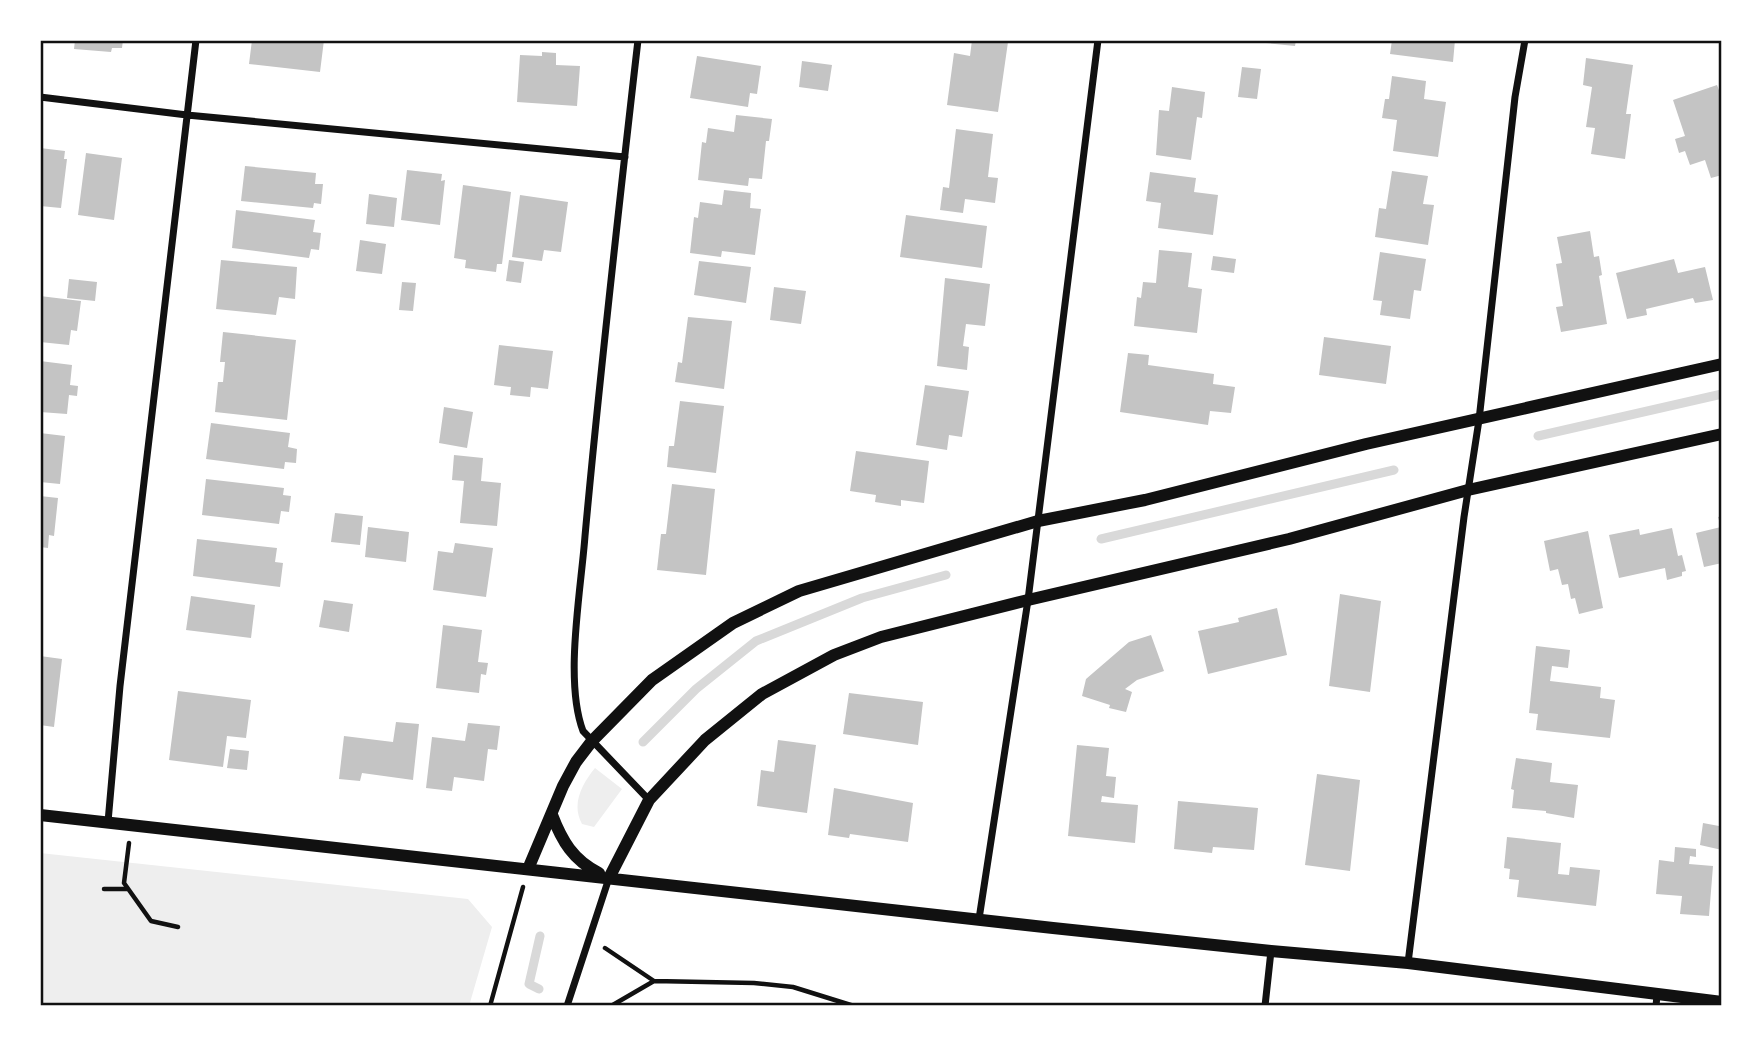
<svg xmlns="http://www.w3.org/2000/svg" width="1762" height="1046" font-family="'PT Serif',serif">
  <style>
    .green { fill: #eee }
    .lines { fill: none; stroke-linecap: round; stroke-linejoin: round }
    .stream { stroke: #d9d9d9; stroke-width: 9 }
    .building { fill: #c4c4c4 }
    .path { stroke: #111; stroke-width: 4.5 }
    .minor { stroke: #111; stroke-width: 7 }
    .tertiary { stroke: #111; stroke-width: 12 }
    .neatline { fill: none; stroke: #111; stroke-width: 2.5 }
  </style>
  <rect width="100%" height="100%" fill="#fff"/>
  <!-- green -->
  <path class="green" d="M595,768L622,789L594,827L582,824C571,804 582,784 595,768Z
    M40,853L468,899L492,927L469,1006H40Z"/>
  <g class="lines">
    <!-- stream -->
    <path class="stream" d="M1538,436L1722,394
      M1101,539L1394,470
      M643,742L696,689L756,641L862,598L946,575
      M539,989L529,984L540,936"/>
  </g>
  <!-- building -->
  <path class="building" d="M75,40H123L122,48H112L111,52L74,49Z
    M252,40H324L320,72L249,64Z
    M972,40L1008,42L998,112L947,105L954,53L970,56Z
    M1267,40H1296L1295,46L1266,43Z
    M1392,40H1455L1453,62L1390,54Z
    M542,52L556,53V65L580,66L577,106L517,102L520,55L542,56Z
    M697,56L761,66L757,94L750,93L748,107L690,98Z
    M1586,58L1633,65L1626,114H1631L1625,159L1591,154L1595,128L1586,127L1592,87L1583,85Z
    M802,61L832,65L828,91L799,87Z
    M1242,67L1261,69L1257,99L1238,97Z
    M1392,76L1426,81L1424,99L1446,102L1438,157L1393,151L1397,120L1382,118L1385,99H1389Z
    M1717,85L1722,98V175L1711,178L1705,160L1690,165L1685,151L1679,153L1675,139L1685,136L1673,100Z
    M1172,87L1205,92L1202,118L1197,117L1191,160L1156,155L1159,110L1169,111Z
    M736,115L772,119L769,141H766L762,179L749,178L748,186L698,180L702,142L706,143L708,128L734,132Z
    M956,129L993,134L988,177L998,178L995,203L965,199L963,213L940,210L943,187L949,188Z
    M40,148L65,151L64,159H67L61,208L40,206Z
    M86,153L122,158L114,220L78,215Z
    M245,166L316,173L315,184H323L321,204L314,203L313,208L241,201Z
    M407,170L442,174L441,181L445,180L440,225L401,220Z
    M1392,171L1428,176L1423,204L1434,205L1428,245L1375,237L1379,208L1386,209Z
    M1150,172L1196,178L1194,192L1218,195L1213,235L1158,228L1161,203L1146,201Z
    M463,185L511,192L502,264H497L496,272L465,268L466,260L454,258Z
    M724,190L751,193L750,208L761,209L755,255L722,251L721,257L690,253L694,217L698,218L700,202L722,205Z
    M369,194L397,198L394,227L366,224Z
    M520,195L568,202L561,252L544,250L542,261L512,257Z
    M236,210L315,220L313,232L321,233L319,250L311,249L309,258L232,248Z
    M906,215L987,226L982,268L900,257Z
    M1590,231L1594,257L1599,256L1602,275L1599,276L1607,324L1561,332L1556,307L1563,306L1556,264L1562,263L1557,237Z
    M360,240L386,244L382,274L356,271Z
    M1159,250L1192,253L1188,287L1202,289L1197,333L1134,326L1137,297L1141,298L1143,282L1156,283Z
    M1380,252L1426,259L1421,291L1414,290L1410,319L1380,315L1382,301L1373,300Z
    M1213,256L1236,259L1234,273L1211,270Z
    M1674,259L1678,273L1705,267L1713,300L1695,303L1693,298L1646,309L1647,315L1627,319L1616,273Z
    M221,260L297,267L295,299L279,297L276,315L216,309Z
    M509,260L524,262L521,283L506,281Z
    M699,261L751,267L746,303L694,295Z
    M945,278L990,284L985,326L966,324L963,346L969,347L967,370L937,366Z
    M69,279L97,282L95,301L67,298Z
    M402,282L416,283L413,311L399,310Z
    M774,287L806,291L801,324L770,320Z
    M40,296L81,301L77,331L71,330L69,345L40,342Z
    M688,317L732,321L724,389L675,382L678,362L682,363Z
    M223,332L296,340L287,420L215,412L218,382H223L225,362H220Z
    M1324,337L1391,346L1386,384L1319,375Z
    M499,345L553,351L548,389L531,387L530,397L510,395L511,387L494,385Z
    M1128,353L1149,355L1148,365L1214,374L1213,384L1235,387L1231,413L1210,411L1208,425L1120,412Z
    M40,361L72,365L70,385L78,386L77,396L69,395L67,414L40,412Z
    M925,385L969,391L962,437L949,435L947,450L916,445Z
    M680,401L724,406L716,473L667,467L669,446H674Z
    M444,407L473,412L467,448L439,443Z
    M211,423L290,433L288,447L297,449L296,463L285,462L284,469L206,459Z
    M40,433L65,436L60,484L40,482Z
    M856,451L929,461L924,503L901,500V506L875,502L876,495L850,491Z
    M454,455L483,458L481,481L501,483L497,526L460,523L464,481L452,480Z
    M206,479L284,488L283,495L291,496L289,512L281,511L279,524L202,515Z
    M672,484L715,489L706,575L657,570L661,534H666Z
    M40,496L58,498L54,536L49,535L48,548L40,547Z
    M335,513L363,516L360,545L331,542Z
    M1722,516V563L1704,567L1696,533L1721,527L1718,517Z
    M368,527L409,532L406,562L365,557Z
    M1672,528L1678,556L1682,555L1686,571L1682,572V576L1667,580L1665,568L1619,578L1609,535L1639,529L1640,535Z
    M1588,531L1603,608L1579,614L1575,598L1571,599L1568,584L1562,585L1558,569L1550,571L1544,541Z
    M197,539L277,548L275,562L283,563L280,587L193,576Z
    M455,543L493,548L486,597L433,590L438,551L453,553Z
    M1340,594L1381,601L1370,692L1329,686Z
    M191,596L255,605L251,638L186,630Z
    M324,600L353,604L349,632L319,627Z
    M1277,608L1287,655L1208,674L1198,631L1239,622L1238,618Z
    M443,625L482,630L478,662L488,663L486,675L481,674L479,693L436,688Z
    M1151,635L1164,671L1137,680L1125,689L1132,692L1126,712L1109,708L1110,705L1082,696L1086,679L1129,642Z
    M1536,646L1570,650L1568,668L1552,666L1550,681L1601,687L1600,698L1615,700L1610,738L1536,730L1538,714L1529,713Z
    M40,656L62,659L54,727L40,725Z
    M178,691L251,700L246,738L227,736L223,767L169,760Z
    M849,693L923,702L918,745L843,734Z
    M396,722L419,724L413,780L362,773L360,781L339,779L344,736L393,742Z
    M468,723L500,726L497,750L488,749L484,781L454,777L452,791L426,788L432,737L465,741Z
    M778,740L816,745L807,813L757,806L761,770L774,772Z
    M1077,745L1109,748L1106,776L1116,777L1114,798L1102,796L1101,802L1138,805L1135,843L1068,836Z
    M230,749L249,751L247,770L227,768Z
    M1516,758L1552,763L1550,782L1578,785L1574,818L1546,813V811L1512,808L1514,790L1511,789Z
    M1317,774L1360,780L1350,871L1305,865Z
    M834,788L913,803L908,842L850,834L849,838L828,835Z
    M1178,801L1258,808L1254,850L1213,847L1212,853L1174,849Z
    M1720,818L1722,850L1700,845L1703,823L1719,826Z
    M1507,837L1561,843L1558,874L1569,875L1570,867L1600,870L1596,906L1517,897L1519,880L1509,879L1510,869L1504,868Z
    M1675,847L1696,849V857L1690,856L1689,864L1713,866L1709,916L1680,914L1682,896L1656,894L1659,860L1674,862Z"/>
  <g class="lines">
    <!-- path -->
    <path class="path" d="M129,843L124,883L151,921L178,927
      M104,889H127
      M605,948L654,981
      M490,1006L523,887
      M611,1006L654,981L754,983L793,987L854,1006"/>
    <!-- minor -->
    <path class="minor" d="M638,40C619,205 600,371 585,536C581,590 564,681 583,731L649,800
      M40,97L187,115L625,157
      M108,822L120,686L196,40
      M979,919L1028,600L1098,40
      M1408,963L1464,517L1479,420L1515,97L1525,40
      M567,1006L609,878
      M1265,1006L1271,951
      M1656,1006L1657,995"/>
    <!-- tertiary -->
    <path class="tertiary" d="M40,815L1053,928L1271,951L1408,963L1722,1002
      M552,815C562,841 573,860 599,873
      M528,869L563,786L576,762L592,741L652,680L733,623L799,591L1038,521L1145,500L1366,444L1722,364
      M609,878L649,800L705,740L762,694L834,655L881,637L1028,600L1289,539L1468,490L1722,434"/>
  </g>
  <!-- border -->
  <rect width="1762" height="1046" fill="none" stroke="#ffffff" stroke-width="84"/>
  <rect x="42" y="42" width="1678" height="962" class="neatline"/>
</svg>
